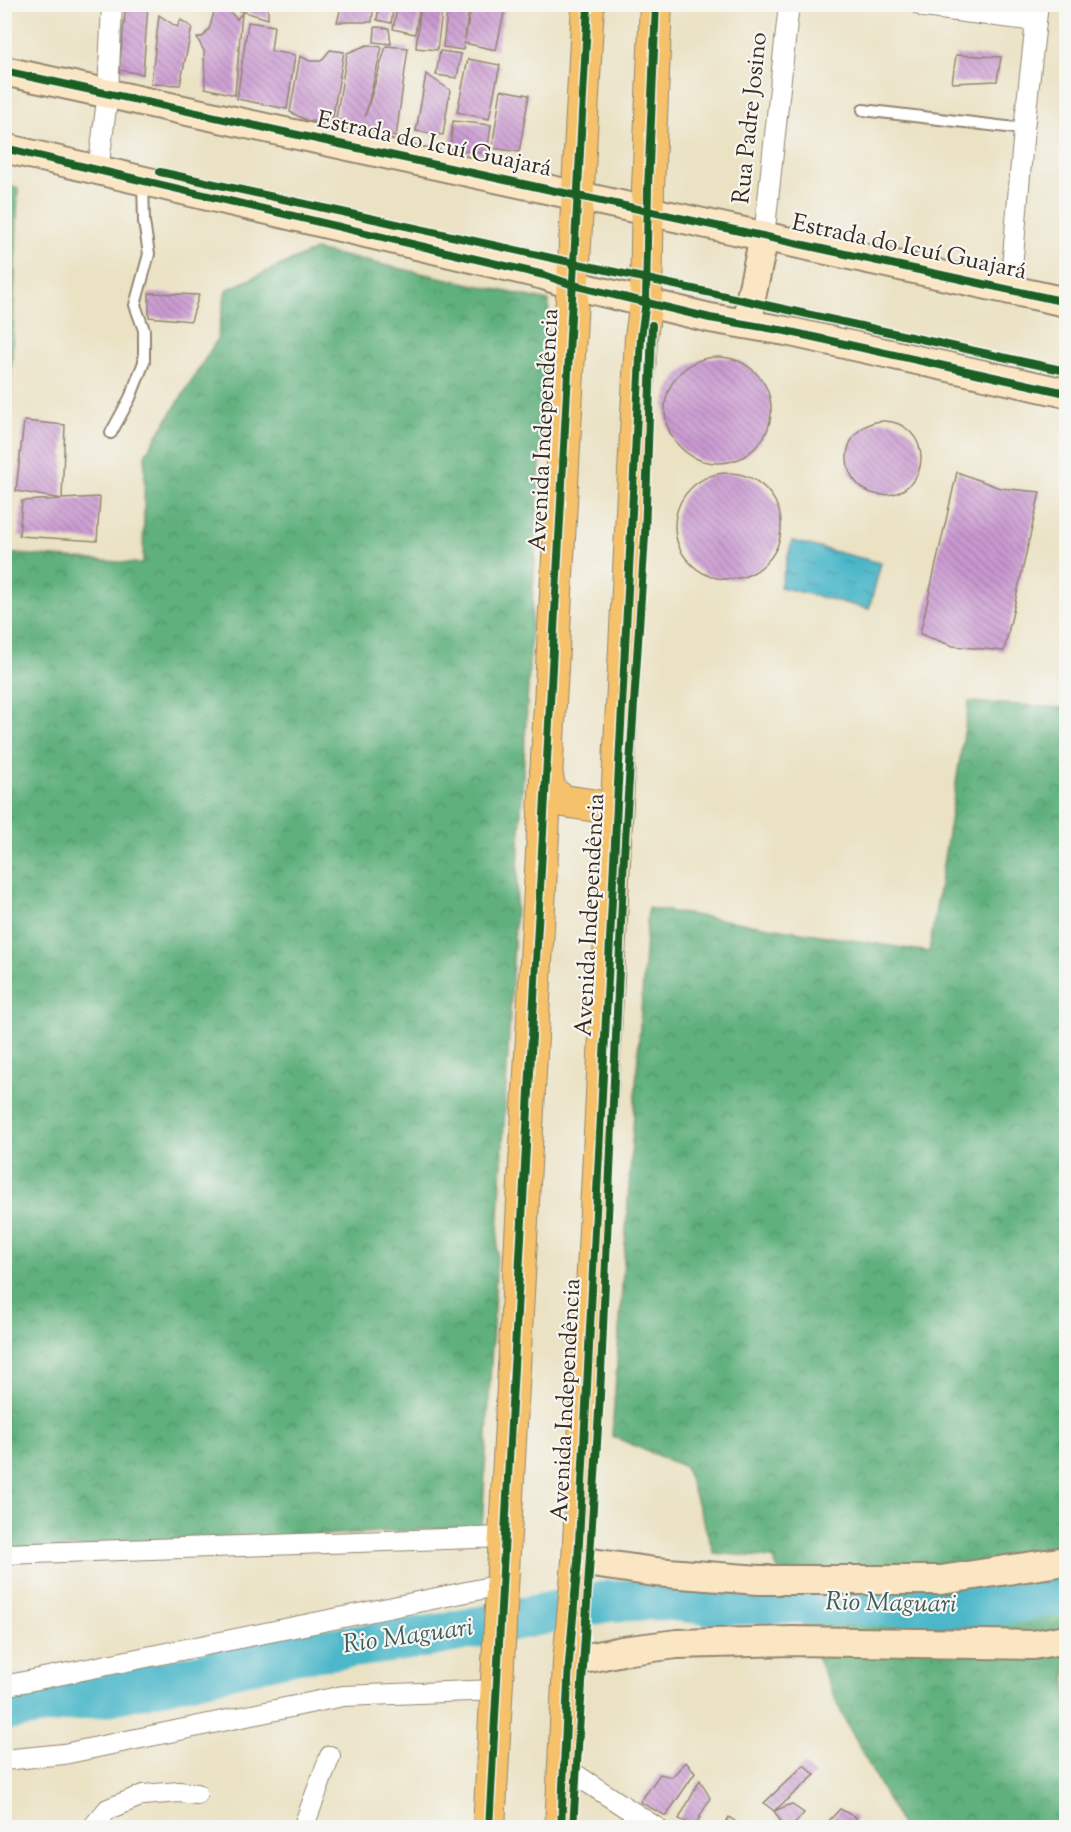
<svg xmlns="http://www.w3.org/2000/svg" width="1071" height="1832" font-family="'Sorts Mill Goudy',serif">
  <style>
    .forest { fill: url(#forest-crowns); stroke: #4d6d4e; stroke-width: 1.5 }
    .water { fill: url(#water-ripples); stroke: #447074; stroke-width: 1.5 }
    .lines { fill: none; stroke-linecap: round; stroke-linejoin: round }
    .river { stroke: #4cb7c9; stroke-width: 42 }
    .building { fill: url(#building-back-hatch) }
    .lane-casing { stroke: #938671; stroke-width: 14 }
    .street-casing { stroke: #938671; stroke-width: 22 }
    .secondary-casing { stroke: #938671; stroke-width: 32 }
    .primary-casing { stroke: #938671; stroke-width: 34 }
    .lane { stroke: #fff; stroke-width: 10 }
    .street { stroke: #fff; stroke-width: 20 }
    .secondary { stroke: #fbe6c4; stroke-width: 28 }
    .primary { stroke: #f5c16b; stroke-width: 32 }
    .cycleway-casing { stroke: #f6f6f2; stroke-width: 11 }
    .cycleway { stroke: #1b5e20; stroke-width: 8 }
    .labels { text-anchor: middle; dominant-baseline: central; stroke-width: 4.5; stroke-linejoin: round; paint-order: stroke }
    .street-label { font-size: 24px; fill: #3b2a1e; stroke: #f6f6f2 }
    .water-label { font-size: 26px; font-style: italic; fill: #415b5a; stroke: #f6f6f2 }
  </style>
  <defs>
    <pattern id="forest-crowns" width="20" height="18" patternUnits="userSpaceOnUse" patternTransform="scale(1.5)"><rect width="20" height="18" fill="#5fb07d"/><path d="M2 6a3 3 0 1 1 6 0M12 15a3 3 0 1 1 6 0" fill="none" stroke="#508f66"/></pattern>
    <pattern id="water-ripples" width="26" height="14" patternUnits="userSpaceOnUse" patternTransform="scale(1.5)"><rect width="26" height="14" fill="#4cb7c9"/><path d="M2 4q2-2 4 0t4 0M15 11q2-2 4 0t4 0" fill="none" stroke="#4095a3"/></pattern>
    <pattern id="building-back-hatch" width="6" height="6" patternUnits="userSpaceOnUse" patternTransform="scale(1.5)"><rect width="6" height="6" fill="#c998d0"/><path d="M-1 5l2 2M0 0l6 6M5-1l2 2" fill="none" stroke="#a47ca8"/></pattern>
  </defs>
  <rect width="100%" height="100%" fill="#f6f6f2"/>
  <filter id="ink" filterUnits="userSpaceOnUse"><feTurbulence type="fractalNoise" baseFrequency=".0167" numOctaves="2"/><feDisplacementMap in="SourceGraphic" scale="12" xChannelSelector="R" yChannelSelector="G"/><feConvolveMatrix kernelMatrix="1 2 1 2 8 2 1 2 1" color-interpolation-filters="sRGB"/></filter>
  <filter id="wash" filterUnits="userSpaceOnUse"><feTurbulence type="fractalNoise" baseFrequency=".008" numOctaves="4" result="noise"/><feDisplacementMap in="SourceGraphic" scale="24" xChannelSelector="R" yChannelSelector="G"/><feGaussianBlur stdDeviation="1.35" result="paint"/><feColorMatrix in="noise" values="0 0 0 0 0 0 0 0 0 0 0 0 0 0 0 0 0 1.4 0 .05"/><feComposite in="paint" operator="in"/></filter>
  <g filter="url(#wash)">
    <rect width="100%" height="100%" fill="#ebe2c4"/>
    <!-- forest -->
    <path class="forest" d="M5,185L18,188L5,541L4,185Z
      M315,250L549,301L482,1527L5,1551V553L143,564L145,455L217,340L226,290Z
      M969,702L1066,708V1827H902L843,1716L773,1558L714,1553L685,1467L612,1436L648,908L929,952Z"/>
    <!-- water -->
    <path class="water" d="M792,541L881,563L869,609L780,587Z"/>
    <g class="lines">
      <!-- river -->
      <path class="river" d="M4,1710L103,1696L297,1652L360,1646L438,1635L609,1601L663,1599L722,1605L790,1602L947,1608L1004,1604L1066,1593"/>
    </g>
    <g id="blocks">
      <!-- building -->
      <path class="building" d="M126,4H148L143,74L119,70Z
        M216,4H223L237,19L242,13L235,95L205,88L204,51L197,38L204,36L210,27Z
        M240,4L268,8V19L238,10Z
        M342,4H374L372,22H337Z
        M379,4H394L391,23L377,20Z
        M398,4L420,7L415,34L393,29Z
        M421,4L443,5L437,50L416,48Z
        M448,4H469L465,39L472,4H506L496,50L464,43L463,50L443,47Z
        M159,15L177,27L181,20L192,27L180,85L151,84Z
        M248,22L274,26L271,51L295,55L287,109L237,99Z
        M375,27L389,28L391,44L374,42Z
        M367,45L382,47L365,117L386,46L408,48L396,137L336,119L347,53Z
        M330,50L344,52L332,121H308L290,112L300,56L310,61H321Z
        M440,51L461,54L457,78L436,75Z
        M956,55L1001,57L997,81L952,83Z
        M468,59L500,65L489,119L457,112Z
        M426,74L450,90L443,135L416,131Z
        M501,90L529,95L519,152L492,148Z
        M453,121L491,125L487,154L450,149Z
        M149,293L199,295L191,321L149,317Z
        M665 410a53 53 0 1 1 106 0a53 53 0 1 1-106 0Z
        M24,421L65,425L62,499L16,491Z
        M847 458a37 37 0 1 1 74 0a37 37 0 1 1-74 0Z
        M957,472L1000,488L1040,492L1004,651L953,646L920,634Z
        M675 526a53 53 0 1 1 106 0a53 53 0 1 1-106 0Z
        M100,497L97,541L19,536L22,501Z
        M686,1762L695,1773L666,1816L640,1802L660,1774L672,1777Z
        M804,1765L815,1775L774,1811L764,1803Z
        M700,1780L710,1798L695,1826L679,1819Z
        M791,1804L804,1813L792,1827H788L783,1825L774,1811Z
        M840,1809L857,1818L848,1827H823Z
        M729,1817L743,1827H723Z"/>
    </g>
  </g>
  <g filter="url(#ink)">
    <use href="#blocks" fill-opacity="0" stroke="#938671" stroke-width="1.5"/>
    <g class="lines">
      <!-- lane casing -->
      <g class="lane-casing">
        <path id="lane" d="M863,110L1024,129
          M111,433L130,398L144,362V330L135,305L149,254L144,222L143,181"/>
      </g>
      <!-- street casing -->
      <g class="street-casing">
        <path id="street" d="M919,4L924,7L1036,21
          M98,170L108,93L112,4
          M764,237L789,4
          M1010,291L1024,129L1038,4
          M4,1554L504,1537
          M4,1686L501,1585
          M4,1760L64,1754L343,1696L496,1690
          M564,1767L657,1828
          M92,1828L108,1809L143,1795L179,1792L197,1794
          M303,1828L330,1756"/>
      </g>
      <!-- secondary casing -->
      <g class="secondary-casing">
        <path id="secondary" d="M4,71L1066,302
          M4,148L544,275L573,285L710,318L786,331L1066,393
          M750,324V302L764,237
          M578,1561L655,1572L759,1580H941L1066,1561
          M569,1662L622,1651L677,1644L793,1641L1033,1645L1066,1639"/>
      </g>
      <!-- primary casing -->
      <g class="primary-casing">
        <path id="primary" d="M546,771L550,792L564,801L616,809
          M489,1828L588,4
          M561,1828L569,1662L578,1561L641,337L646,301L648,188L656,4"/>
      </g>
      <!-- lane -->
      <use href="#lane" class="lane"/>
      <!-- street -->
      <use href="#street" class="street"/>
      <!-- secondary -->
      <use href="#secondary" class="secondary"/>
      <!-- primary -->
      <use href="#primary" class="primary"/>
      <!-- cycleway casing -->
      <g class="cycleway-casing">
        <path id="cycleway" d="M4,71L1066,302
          M4,148L544,275L573,285L710,318L786,331L1066,393
          M160,172L1066,371
          M489,1828L588,4
          M561,1828L569,1662L578,1561L641,337L646,301L648,188L656,4
          M573,1828L600,1395L624,856L645,536L652,325"/>
      </g>
      <!-- cycleway -->
      <use href="#cycleway" class="cycleway"/>
    </g>
  </g>
  <g class="labels">
    <!-- street labels -->
    <g class="street-label">
      <text transform="translate(751 118) rotate(-84)">Rua Padre Josino</text>
      <text transform="translate(434 145) rotate(12)">Estrada do Icuí Guajará</text>
      <text transform="translate(909 248) rotate(12)">Estrada do Icuí Guajará</text>
      <text transform="translate(545 430) rotate(-87)">Avenida Independência</text>
      <text transform="translate(591 915) rotate(-87)">Avenida Independência</text>
      <text transform="translate(567 1400) rotate(-87)">Avenida Independência</text>
    </g>
    <!-- water labels -->
    <g class="water-label">
      <text transform="translate(891 1604) rotate(1)">Rio Maguari</text>
      <text transform="translate(408 1637) rotate(-8)">Rio Maguari</text>
    </g>
  </g>
  <!-- margin -->
  <rect width="1071" height="1832" fill="none" stroke="#f6f6f2" stroke-width="24"/>
</svg>
